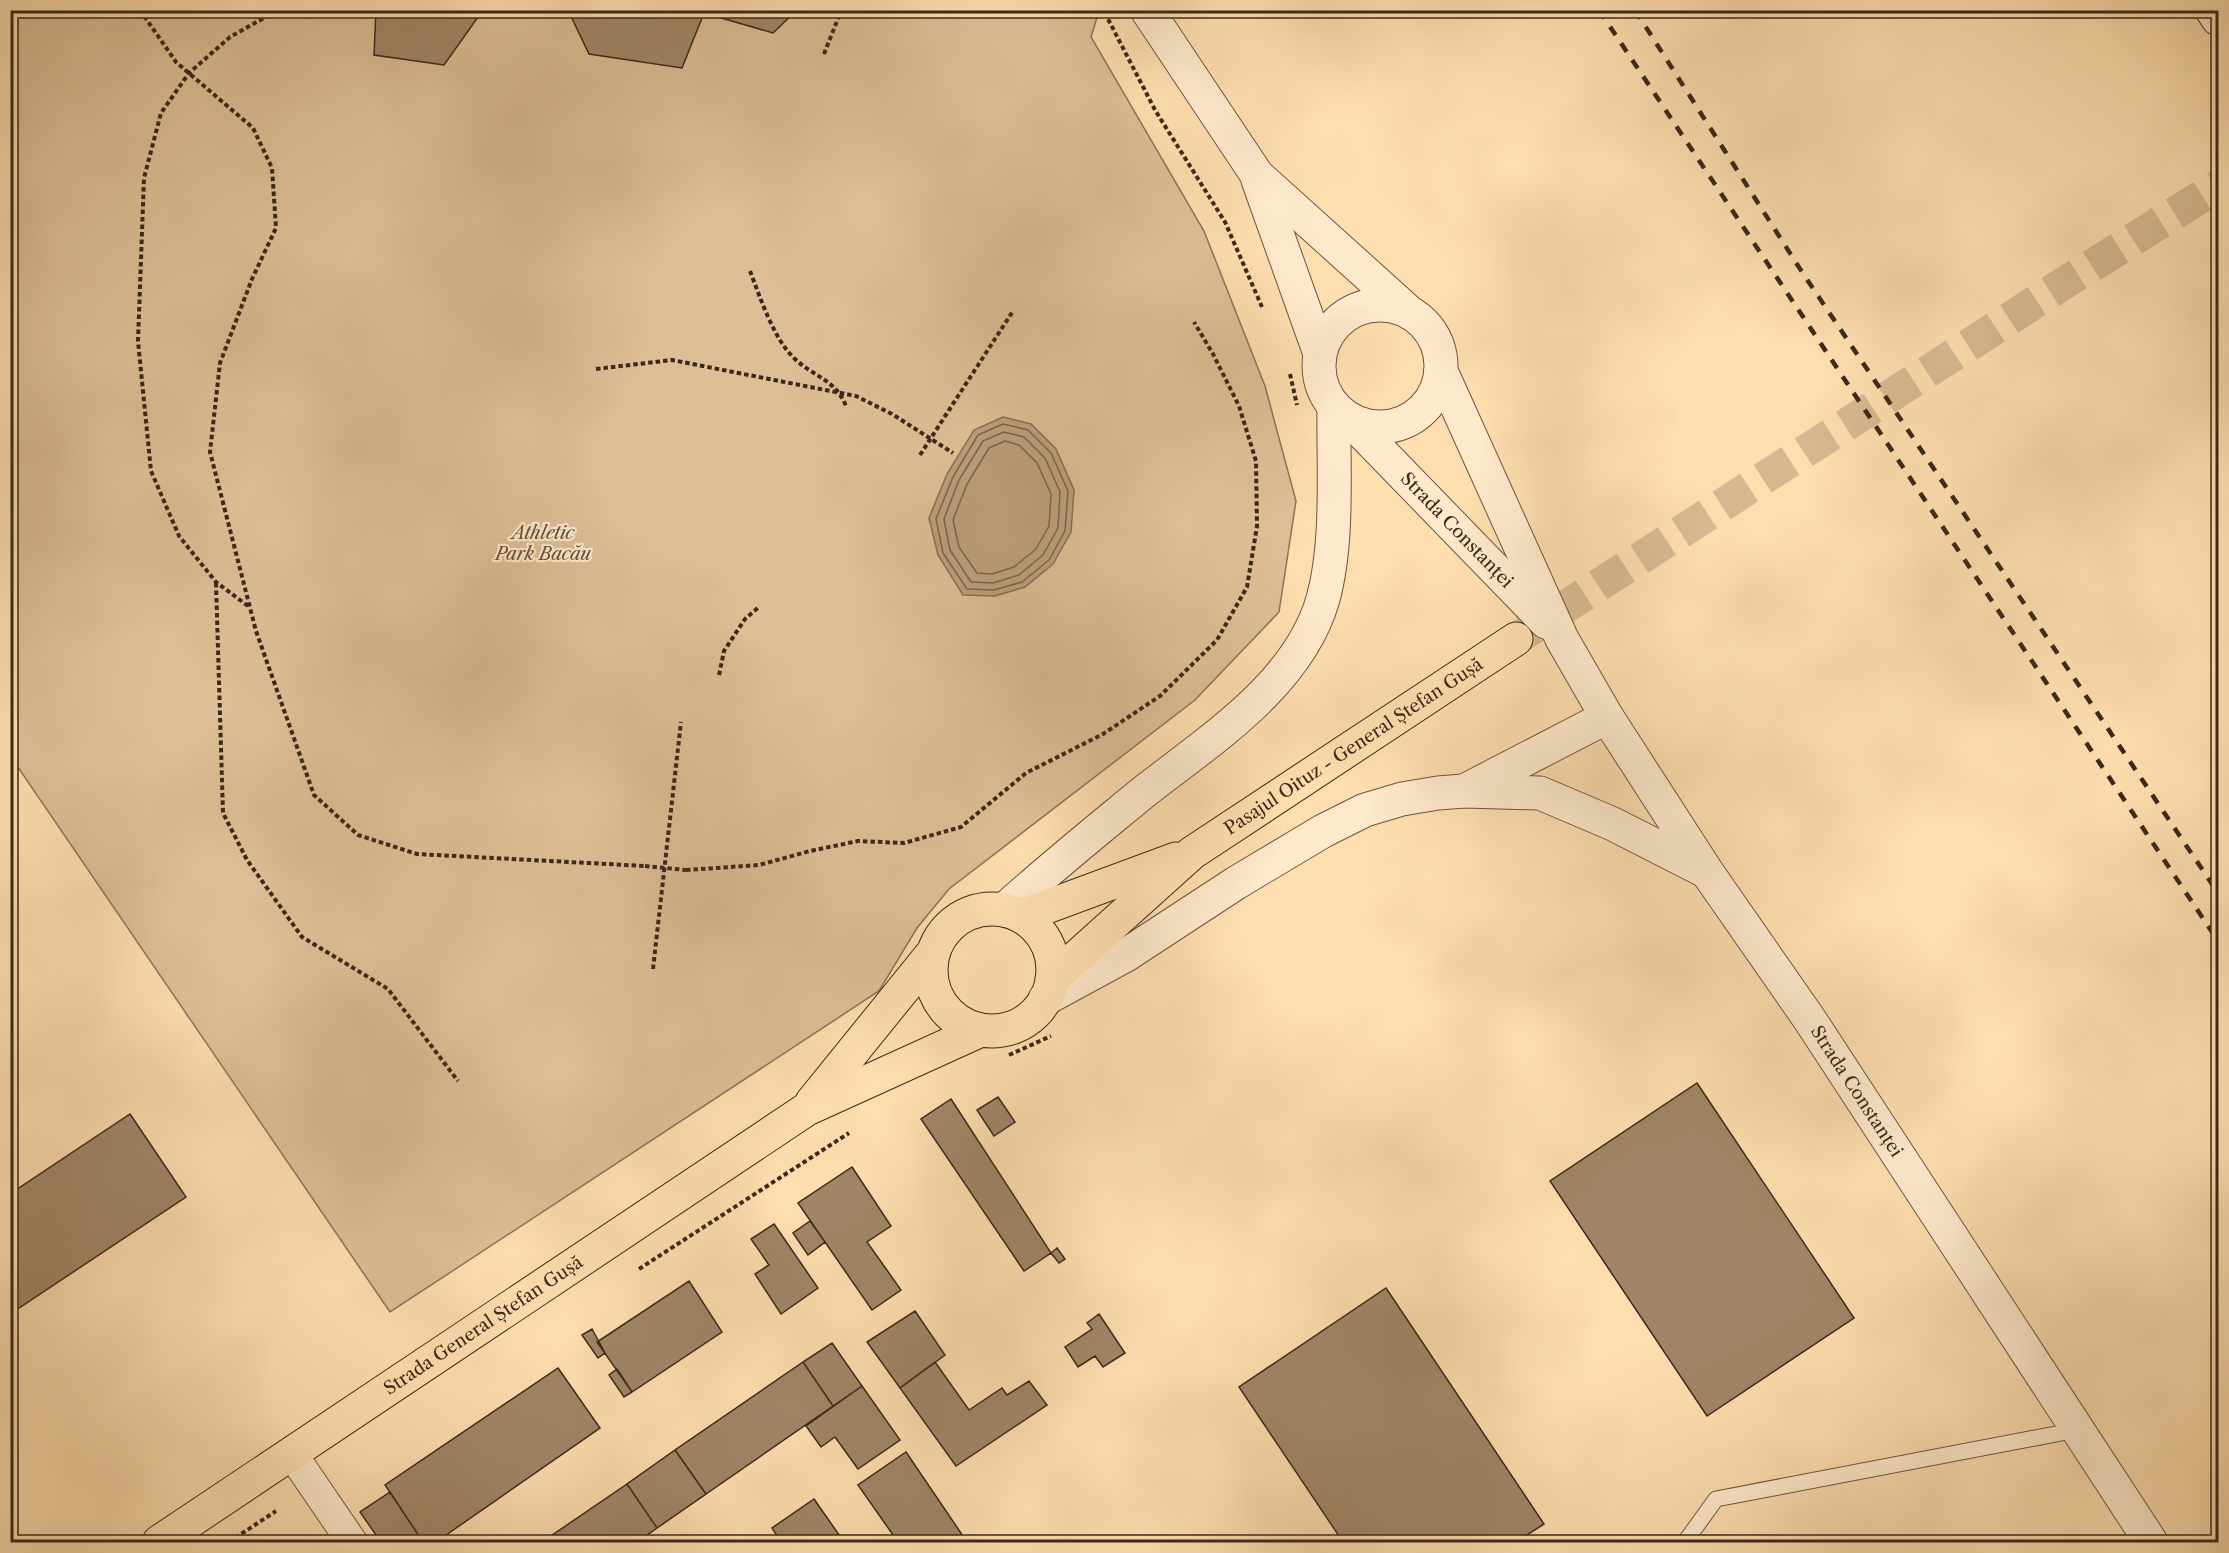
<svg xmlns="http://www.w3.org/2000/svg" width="2229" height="1553" font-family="'Libre Caslon Text',serif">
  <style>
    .green { fill: #ddbe96; stroke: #8c7358; stroke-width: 1.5 }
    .water { fill: #bc9f7c; stroke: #886f55; stroke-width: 1.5 }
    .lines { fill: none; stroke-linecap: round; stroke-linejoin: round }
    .shore { stroke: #7c644b; stroke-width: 1.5 }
    .building { fill: #a08667; stroke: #3b281a; stroke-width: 1.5 }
    .primary-tunnel { stroke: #d7b991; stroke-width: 33; stroke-dasharray: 33 16; stroke-linecap: butt }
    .service-casing { stroke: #6c553f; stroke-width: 17 }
    .minor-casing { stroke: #6c553f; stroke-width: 32 }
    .tertiary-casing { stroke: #6c553f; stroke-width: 35 }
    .secondary-casing { stroke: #3b281a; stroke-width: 35 }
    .primary-casing { stroke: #3b281a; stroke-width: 35 }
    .path { stroke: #3b281a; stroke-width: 4; stroke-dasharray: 4.5 3; stroke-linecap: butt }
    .service { stroke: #fee9cb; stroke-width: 15 }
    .minor { stroke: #fee9cb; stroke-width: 30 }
    .tertiary { stroke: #fee9cb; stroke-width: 33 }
    .secondary { stroke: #fee9cb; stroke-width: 33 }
    .primary { stroke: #feddaf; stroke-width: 33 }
    .rail { stroke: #3b281a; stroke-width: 4.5; stroke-dasharray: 10 10; stroke-linecap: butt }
    .path-bridge { stroke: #3b281a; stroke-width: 4; stroke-dasharray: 4.5 3; stroke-linecap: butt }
    .labels { text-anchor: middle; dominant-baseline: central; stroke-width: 4.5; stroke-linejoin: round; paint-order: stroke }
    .street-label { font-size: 18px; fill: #3b281a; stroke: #fee9cb }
    .park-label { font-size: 18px; font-style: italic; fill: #644e39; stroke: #fee9cb }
  </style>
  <rect width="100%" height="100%" fill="#feddaf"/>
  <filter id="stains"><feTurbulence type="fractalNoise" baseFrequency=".00333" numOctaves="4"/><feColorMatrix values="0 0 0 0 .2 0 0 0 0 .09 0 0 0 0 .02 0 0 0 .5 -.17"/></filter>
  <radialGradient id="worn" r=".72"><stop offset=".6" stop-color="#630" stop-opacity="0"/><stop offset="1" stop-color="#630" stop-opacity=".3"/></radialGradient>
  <!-- green -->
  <path class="green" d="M17,10L1099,11L1091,37L1204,231L1265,386L1296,501L1279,612L1195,700L949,889L917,928L879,991L390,1312L11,757L10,15Z"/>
  <!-- water -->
  <path class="water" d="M1003,417L1031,424L1056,449L1074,490L1071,532L1053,564L1025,587L995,596L963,595L938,555L929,518L947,474L974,430Z"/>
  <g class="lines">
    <!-- shore -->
    <path class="shore" d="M1003,424L1028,430L1051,453L1068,491L1065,531L1049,560L1022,582L994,590L967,589L943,553L936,519L953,477L978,435Z
      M1004,432L1024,437L1045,458L1060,492L1058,528L1043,555L1019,575L993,583L971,582L950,550L944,519L959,480L983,441Z
      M1005,441L1019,445L1037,463L1051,494L1049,526L1036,549L1014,567L992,574L977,573L959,547L953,520L967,484L989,448Z"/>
  </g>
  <!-- building -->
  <path class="building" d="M376,10H483L444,65L374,55Z
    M568,10H797L773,33L704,13L682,68L589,54Z
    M1697,1083L1854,1318L1707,1416L1550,1181Z
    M998,1097L1015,1122L994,1136L977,1110Z
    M951,1099L1051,1253L1024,1271L921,1119Z
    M130,1114L186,1197L10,1314V1194Z
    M852,1167L891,1226L867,1242L901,1290L872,1310L798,1203Z
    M810,1221L825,1242L808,1255L793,1233Z
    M774,1224L818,1288L781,1314L755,1274L769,1265L751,1239Z
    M1057,1248L1065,1259L1059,1263L1051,1253Z
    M689,1281L722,1332L632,1392L597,1342Z
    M1386,1288L1544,1524L1516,1542H1343L1239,1387Z
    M915,1311L945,1355L900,1388L867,1342Z
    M1099,1314L1125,1353L1103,1367L1095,1356L1078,1367L1065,1347L1092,1329L1087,1323Z
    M592,1329L605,1353L598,1358L582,1335Z
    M832,1343L862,1386L833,1406L803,1362Z
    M803,1362L833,1406L706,1494L675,1450Z
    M935,1362L969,1410L1002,1388L1007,1395L1029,1381L1047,1405L956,1466L900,1388Z
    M558,1368L600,1428L436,1542H423L385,1485Z
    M617,1369L632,1392L624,1397L609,1375Z
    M862,1386L900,1440L858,1469L835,1437L821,1447L806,1426Z
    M675,1450L706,1494L657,1528L627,1484Z
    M906,1452L967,1542H898L858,1485Z
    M627,1484L657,1528L637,1542H542Z
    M390,1492L423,1542H381L360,1512Z
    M814,1499L844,1542H781L772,1528Z"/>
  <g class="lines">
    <!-- primary-tunnel -->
    <path class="primary-tunnel" d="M1516,639L2066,282L2218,186"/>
    <!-- service casing -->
    <g class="service-casing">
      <path id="service" d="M1685,1542L1716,1499L2077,1430"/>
    </g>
    <!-- minor casing -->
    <g class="minor-casing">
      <path id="minor" d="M292,1454L352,1542"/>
    </g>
    <!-- tertiary casing -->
    <g class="tertiary-casing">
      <g id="tertiary">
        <path d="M1147,10L1257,175L1410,313"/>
        <path d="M1258,180L1319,351"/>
        <circle cx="1380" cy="366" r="61"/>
        <path id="s1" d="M1441,371L1562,639L1607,717L1707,872L1810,1020L2151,1542"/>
        <path id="s2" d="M1351,421L1546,622"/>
        <path d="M1468,789L1607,717"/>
        <path d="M1004,910C1048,870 1094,833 1140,795C1208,741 1298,686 1323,599C1339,541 1333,467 1334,408"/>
        <path d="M1045,999L1126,955L1236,883L1323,831L1365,810L1402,799L1438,793L1464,791L1540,793L1613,824L1707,872"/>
      </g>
    </g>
    <!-- secondary casing -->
    <g class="secondary-casing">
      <path id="secondary" d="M2212,10L2218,19"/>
    </g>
    <!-- primary casing -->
    <g class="primary-casing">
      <g id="primary">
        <circle cx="992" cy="970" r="61"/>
        <path d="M1022,916L1176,859"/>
        <path id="s3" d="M1052,979L1192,853L1516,639"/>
        <path d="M812,1102L931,955"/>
        <path id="s4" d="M159,1542L807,1109L981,1030"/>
      </g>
    </g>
    <!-- path -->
    <path class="path" d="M140,10L176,62L253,128L272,168L276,228L252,279L220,363L210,452L256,631L314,795L358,835L417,854L645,866
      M1111,14L1107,17L1155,110L1225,222L1262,307
      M824,54L839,16V10
      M750,271C760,297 774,340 795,359C814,377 835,379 846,406
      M596,369L672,360L856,396L892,414L953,453
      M1290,374L1297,405
      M920,455L1013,311
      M216,583L223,813L247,860L302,937L388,989L458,1081
      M248,606L216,582L179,536L151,471L138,341L144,178L161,113L189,73L230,37L278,10
      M719,675L724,651L745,619L760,606
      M686,870L759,865L810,851L858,841L904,843L961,827L1026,773L1103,734L1160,696L1217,640L1247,587L1257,526L1256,461L1239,406L1213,354L1194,322
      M653,969L681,722
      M1009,1055L1051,1036
      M639,1269L849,1133
      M229,1542L276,1511"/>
    <!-- service -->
    <use href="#service" class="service"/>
    <!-- minor -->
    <use href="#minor" class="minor"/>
    <!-- tertiary -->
    <use href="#tertiary" class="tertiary"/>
    <!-- secondary -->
    <use href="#secondary" class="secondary"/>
    <!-- primary -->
    <use href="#primary" class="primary"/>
    <!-- rail -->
    <path class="rail" d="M1599,10L2218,941
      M1635,10L1802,272L2218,893"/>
    <!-- path-bridge -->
    <path class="path-bridge" d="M645,866L686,870"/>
  </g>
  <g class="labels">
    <!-- street labels -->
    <g class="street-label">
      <text stroke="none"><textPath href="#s2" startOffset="152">Strada Constanței</textPath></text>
      <text stroke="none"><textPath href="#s3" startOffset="382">Pasajul Oituz - General Ștefan Gușă</textPath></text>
      <text stroke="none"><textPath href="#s1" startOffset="834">Strada Constanței</textPath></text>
      <text stroke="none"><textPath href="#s4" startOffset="390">Strada General Ștefan Gușă</textPath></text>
    </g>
    <!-- park labels -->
    <g class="park-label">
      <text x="543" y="533">Athletic<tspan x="543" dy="21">Park Bacău</tspan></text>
    </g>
  </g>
  <!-- margin -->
  <rect width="2229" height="1553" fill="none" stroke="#feddaf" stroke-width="36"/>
  <rect x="12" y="12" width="2205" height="1529" fill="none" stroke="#3b281a" stroke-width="3"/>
  <rect x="18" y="18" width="2193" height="1517" fill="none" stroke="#3b281a" stroke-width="1.5"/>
  <rect width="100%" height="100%" filter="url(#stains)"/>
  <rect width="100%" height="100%" fill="url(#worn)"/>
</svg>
